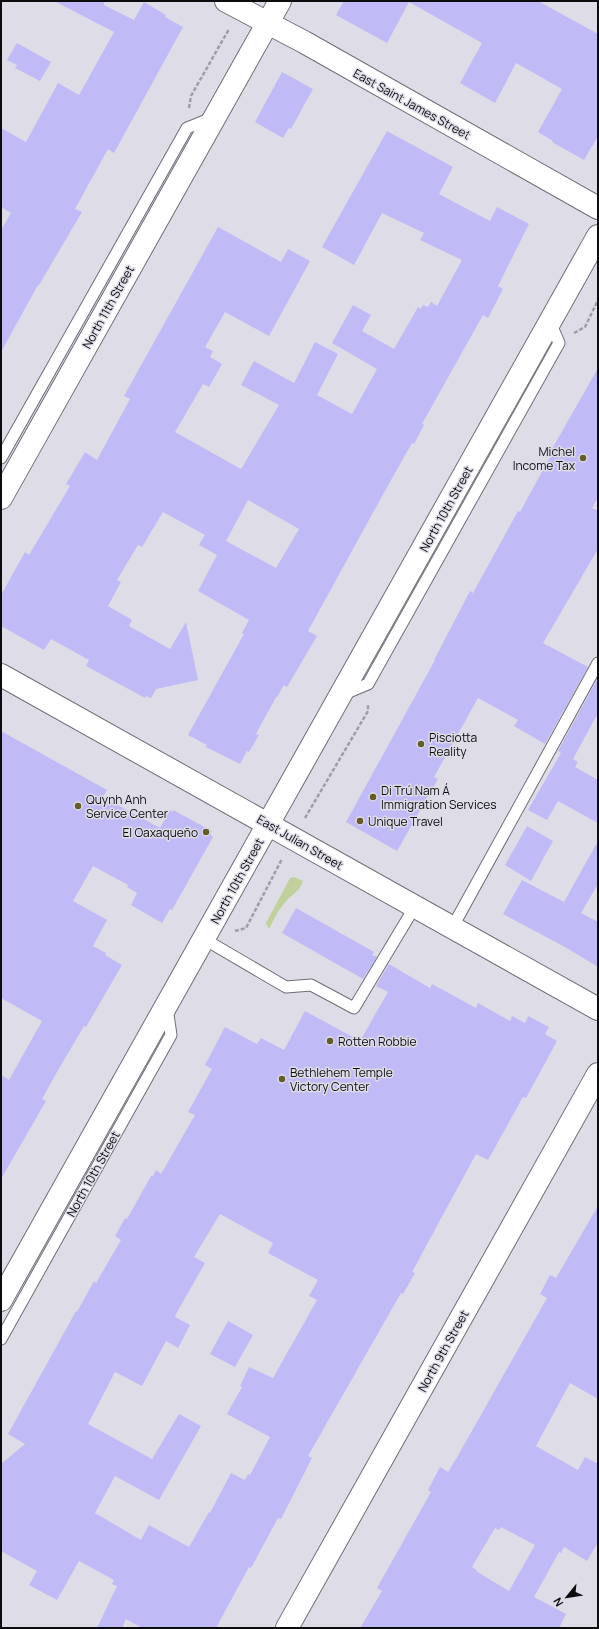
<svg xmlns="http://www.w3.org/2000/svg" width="599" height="1629" font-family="Manrope,sans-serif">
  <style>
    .green { fill: #c0d19b }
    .building { fill: #c0baf6; fill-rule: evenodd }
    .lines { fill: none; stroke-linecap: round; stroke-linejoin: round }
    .lane-casing { stroke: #6f6e77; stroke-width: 13 }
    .street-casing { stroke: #6f6e77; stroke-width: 24 }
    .secondary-casing { stroke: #6f6e77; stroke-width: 24 }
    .path { stroke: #9f9ea6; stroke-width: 2.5; stroke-dasharray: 4 2; stroke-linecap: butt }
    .lane { stroke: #fff; stroke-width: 11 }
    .street { stroke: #fff; stroke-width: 22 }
    .secondary { stroke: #fff; stroke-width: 22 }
    .poi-dot { fill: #655d29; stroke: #dedde7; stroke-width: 1.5 }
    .labels { text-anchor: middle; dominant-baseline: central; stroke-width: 3; stroke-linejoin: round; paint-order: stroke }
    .street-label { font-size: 12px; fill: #0c0c0f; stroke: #dedde7 }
    .poi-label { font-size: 12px; fill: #0c0c0f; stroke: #dedde7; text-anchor: start }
  </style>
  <rect width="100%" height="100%" fill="#dedde7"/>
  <!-- green -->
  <path class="green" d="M294,877L303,881C300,892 289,896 283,905C277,912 273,921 269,929L266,923L290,878Z"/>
  <!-- building -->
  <path class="building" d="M54,1H104V5L134,20L144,2L166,15L165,17L183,27L114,153L108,149L75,209L82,212L39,285H38L1,352V230L11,213L1,207V128L26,142L58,83L79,95L114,32Z
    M344,1H538L598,34V136L584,160L552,142L553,141L538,132L562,89L516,63L495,103L460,83L482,43L409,2L387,43L336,15Z
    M17,43L51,62L40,81L15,68L17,65L7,60Z
    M282,72L313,89L291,129L289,128L283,138L255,122Z
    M387,131L453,167L439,194L490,221L497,207L529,224L498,286L503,289L488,318L483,315L422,424L424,425L414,444L412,443L386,489L308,631L317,636L287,687L284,685L277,697H276L256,734L259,735L249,752L247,751L240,764L206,747L207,745L188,735L244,634L242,633L249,620L198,591L217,555L199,545L205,535L163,512L142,547L138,545L117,580L121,582L108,606L132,620L129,626L170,649L186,622L198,680L156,689L151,698L146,696L145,698L86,666L89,660L51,639L44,650L1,626V595L25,552L29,555L70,486L66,484L85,452L97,460L130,399L124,396L218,227L281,262L288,249L310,261L269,336L225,312L205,347L213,351L210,357L222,364L209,387L203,384L175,432L241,469L279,405L241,385L254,361L294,383L315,342L338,354L317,395L352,414L377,369L332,343L353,305L371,315L362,331L394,349L418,307L421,309L423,305L428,307L431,302L437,306L462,260L420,240L424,233L382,213L354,265L322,247ZM248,500L299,529L276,568L226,541Z
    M598,368V497L592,508L598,511V549L543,643L588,667L545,744L514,726L518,720L478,698L434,777L438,779L397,851L346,822L435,660H434L470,591L473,593L518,511L520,512L550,457L548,456Z
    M598,678V713L573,759L578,762L575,767L598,780V823L558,801L547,820L528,810L561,753L558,751Z
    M1,731L107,790L103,797L160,828L170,810L172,812L173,810L212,831L210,834L213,837L172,910L170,909L162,923L131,905L137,893L127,887L128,885L93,866L73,901L107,920L93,946L106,953L105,955L122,965L86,1027L84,1026L57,1072L42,1099L46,1101L1,1179V1075L9,1080L42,1021L1,998Z
    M527,826L553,841L531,881L505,865Z
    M598,841V884L581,913L598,922V967L565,947L503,914L522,880L564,902Z
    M296,908L374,952L372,955L377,957L363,979L282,933Z
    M389,964L430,988L432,984L476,1008L478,1003L510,1021L512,1016L525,1023L528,1016L549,1027L545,1034L557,1041L526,1098L523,1097L488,1160L476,1154L412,1272L415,1273L403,1294L401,1293L308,1456L312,1458L281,1519L278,1518L251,1568L249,1567L216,1628H142L126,1619L122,1628H97L117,1586L112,1584L114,1580L79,1561L57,1600L29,1585L37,1571L1,1551V1464L25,1444L8,1434L76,1311L77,1312L94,1281L96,1283L121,1240L115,1236L125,1218L127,1219L151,1176H153L156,1170L161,1174L195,1115L188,1112L212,1069L205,1065L225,1027L257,1044L261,1038L284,1050L305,1011L360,1041L388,992L376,986ZM220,1214L273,1243L268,1253L318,1280L309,1296L317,1300L273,1378L249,1367L240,1386L242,1387L227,1414L270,1437L250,1475L248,1474L245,1480L231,1473L210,1513L209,1512L189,1547L149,1525L141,1540L95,1513L115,1476L159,1500L201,1426L179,1414L152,1459L88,1424L115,1372L142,1386L166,1341L178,1348L190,1325L175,1317L176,1314L205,1263L194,1257Z
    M598,1206V1399L570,1383L536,1446L578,1470L585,1457L598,1464V1542L587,1561L564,1547L561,1553L559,1552L534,1597L566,1614L559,1628H360L382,1591L377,1588L431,1492L428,1490L440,1467L448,1472L456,1459L547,1298L540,1294L550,1275L556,1278ZM501,1527L535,1545L509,1591L476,1571L477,1570L472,1567L495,1528L499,1530Z
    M228,1321L253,1335L235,1367L210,1354Z"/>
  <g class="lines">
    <!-- lane casing -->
    <g class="lane-casing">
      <path id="lane" d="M1,458L187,128L212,118
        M344,694L368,684L559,343L550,322
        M452,928L598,663
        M204,939L286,987L311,985L354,1008L414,908
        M1,1339L171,1035L167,1008"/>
    </g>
    <!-- street casing -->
    <g class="street-casing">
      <path id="street" d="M287,1628L598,1074"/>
    </g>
    <!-- secondary casing -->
    <g class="secondary-casing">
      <path id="secondary" d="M226,1L304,42L598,208
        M1,498L280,1
        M1,675L598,1009
        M1,1300L598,236"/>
    </g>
    <!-- path -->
    <path class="path" d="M189,108L191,96L229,29
      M574,333L585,327L598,300
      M305,818L368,711V704
      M235,931L246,928L282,859"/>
    <!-- lane -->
    <use href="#lane" class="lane"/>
    <!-- street -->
    <use href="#street" class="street"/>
    <!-- secondary -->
    <use href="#secondary" class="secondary"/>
  </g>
  <!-- markers -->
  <g class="poi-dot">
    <circle cx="583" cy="458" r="4"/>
    <circle cx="421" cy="744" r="4"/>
    <circle cx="373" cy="797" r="4"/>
    <circle cx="78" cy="806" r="4"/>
    <circle cx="360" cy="821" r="4"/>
    <circle cx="206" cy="832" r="4"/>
    <circle cx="330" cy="1041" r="4"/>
    <circle cx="282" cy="1079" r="4"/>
  </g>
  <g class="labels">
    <!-- street labels -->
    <g class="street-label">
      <text transform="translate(412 104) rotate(29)">East Saint James Street</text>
      <text transform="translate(108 307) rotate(-61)">North 11th Street</text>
      <text transform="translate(446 509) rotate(-61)">North 10th Street</text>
      <text transform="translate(300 842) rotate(30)">East Julian Street</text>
      <text transform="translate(237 881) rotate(-61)">North 10th Street</text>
      <text transform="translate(93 1174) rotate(-61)">North 10th Street</text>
      <text transform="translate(443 1351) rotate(-61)">North 9th Street</text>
    </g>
    <!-- poi labels -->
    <g class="poi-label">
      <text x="575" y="451" text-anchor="end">Michel<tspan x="575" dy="14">Income Tax</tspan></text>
      <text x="429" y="737">Pisciotta<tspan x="429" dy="14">Reality</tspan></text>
      <text x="381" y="790">Di Trú Nam Á<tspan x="381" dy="14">Immigration Services</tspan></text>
      <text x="86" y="799">Quynh Anh<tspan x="86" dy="14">Service Center</tspan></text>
      <text x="368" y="821">Unique Travel</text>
      <text x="198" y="832" text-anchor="end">El Oaxaqueño</text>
      <text x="338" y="1041">Rotten Robbie</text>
      <text x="290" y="1072">Bethlehem Temple<tspan x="290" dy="14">Victory Center</tspan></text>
    </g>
  </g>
  <!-- border -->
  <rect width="599" height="1629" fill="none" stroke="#0c0c0f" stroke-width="4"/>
  <!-- north arrow -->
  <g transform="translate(567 1597) rotate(240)" stroke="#dedde7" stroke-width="3" paint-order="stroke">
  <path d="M0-3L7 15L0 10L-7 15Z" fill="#0c0c0f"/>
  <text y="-6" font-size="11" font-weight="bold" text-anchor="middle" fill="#0c0c0f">N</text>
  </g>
</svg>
